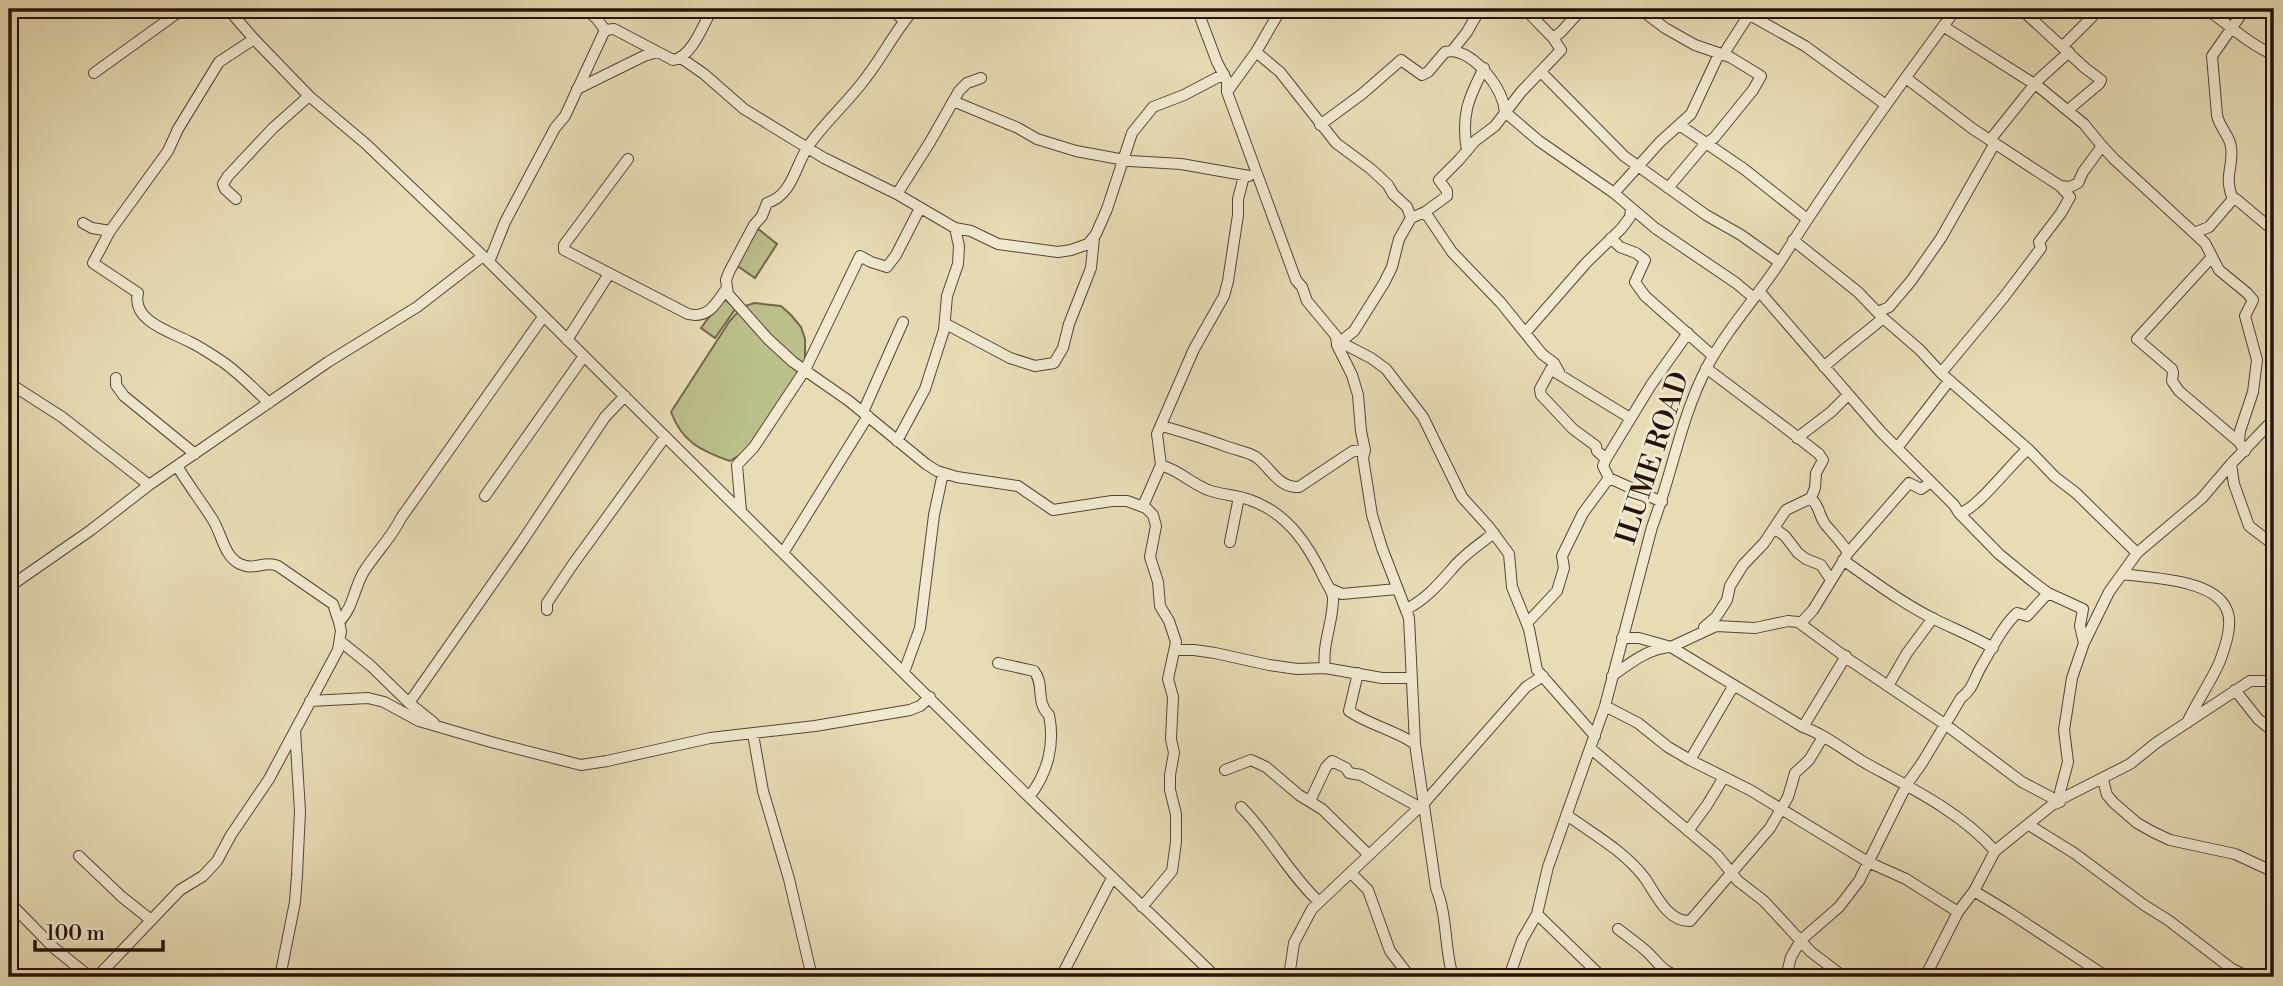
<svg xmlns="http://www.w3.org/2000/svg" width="2283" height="986" font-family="'Libre Bodoni',serif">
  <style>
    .green { fill: #bbbf8a; stroke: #70684a; stroke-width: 2 }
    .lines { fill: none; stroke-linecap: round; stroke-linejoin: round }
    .minor-casing { stroke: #564436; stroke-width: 12 }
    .minor { stroke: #f0e8cf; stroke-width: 10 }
    .labels { text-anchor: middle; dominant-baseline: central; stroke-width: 6; stroke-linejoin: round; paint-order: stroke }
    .street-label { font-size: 28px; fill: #26120b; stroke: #f0e8cf }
  </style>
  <rect width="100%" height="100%" fill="#e8dcb5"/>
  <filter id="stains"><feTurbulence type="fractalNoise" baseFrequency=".00286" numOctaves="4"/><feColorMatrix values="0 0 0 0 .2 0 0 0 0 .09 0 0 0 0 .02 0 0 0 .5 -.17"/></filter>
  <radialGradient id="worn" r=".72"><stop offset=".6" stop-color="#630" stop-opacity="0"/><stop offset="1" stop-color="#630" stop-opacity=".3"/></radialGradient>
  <!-- green -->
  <path class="green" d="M757,228L777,244L755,278L736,265Z
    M723,298L736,308L715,338L701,328Z
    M754,303L781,306L791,315L801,327L805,339V362L748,450L730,461C701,451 682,442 671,412L729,322L742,307Z"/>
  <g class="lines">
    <!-- minor casing -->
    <g class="minor-casing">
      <path id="minor" d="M228,9L254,39L309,96L366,144L483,256L1029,797L1216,977
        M585,9L597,19L605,30
        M889,9L904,20
        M914,9C895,31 883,56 865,79C848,102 826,121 809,145C795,165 793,195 767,203L762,216L754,225L729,272L726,280L728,294L768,339L793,362L849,401L926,464L937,471L957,477L1018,486L1053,510L1112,501H1127L1146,508L1153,515L1156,526L1150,557L1158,582L1160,606L1169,621L1176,642L1168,679L1173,697L1171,739L1174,753L1170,775V790L1176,814V842L1172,871L1142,907
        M1197,9L1217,62L1227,81V92L1296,280L1302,287L1307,301L1336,336L1337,345L1352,375L1358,395L1361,431L1365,450L1363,458L1372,515L1382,548L1409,618L1415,744L1436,888C1448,917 1444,948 1453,977
        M1464,9L1476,16
        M1480,9L1467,32L1452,51C1477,54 1503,89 1505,112L1539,141L1614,193L1655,228L1736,283L1754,298
        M1525,9L1553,38
        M1640,9L1665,28L1695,45L1730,57L1761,76L1753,90L1714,138L1705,144L1668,188
        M1739,9L1805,46L1886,105
        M2021,9L2085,68L2101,80L2099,84L2068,110
        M2206,9C2230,25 2248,44 2274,55
        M2245,9L2212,56L2217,115C2219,127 2230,136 2231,147C2234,168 2223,175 2233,199H2236L2274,231
        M1943,26L2039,87L2084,124L2102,146L2083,172L2078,183L2070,187L2060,186
        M2063,46L2092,17L2089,9
        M1256,52L1280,72L1336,143L1371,169L1388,185L1393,194L1407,207L1411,218
        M1723,55L1748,16
        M681,58L704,74L744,109L824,158L897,194L955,228L959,246L958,264L947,296L944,330L925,389L897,441
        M1541,72L1624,156L1706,215L1741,235L1779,262
        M94,73L183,9
        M1906,78L1973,129L2060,186L2070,197L2061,213L2039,242L2041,248L2004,297L1941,373
        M577,89L644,56L657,52
        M1227,92L1256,52L1281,9
        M953,101L1018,128L1037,139L1076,151L1130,161L1181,164L1249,176
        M1320,125L1362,94L1401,60L1422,75L1428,72L1445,52L1452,51
        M1681,126L1744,169L1807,219
        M1990,140L2038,80L2069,52
        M2102,146L2114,159L2205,243L2219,270L2247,293L2253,300L2245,316L2257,360L2253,392L2240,431L2239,442L2245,451
        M1467,151C1461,115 1468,99 1484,68
        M628,159L564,245V250L688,314C709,319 716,303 727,288
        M1614,193L1660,142L1691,114L1719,54
        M897,194L930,142L959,91L967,83L981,78
        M236,199L225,189L223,184L228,176L273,128L309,96
        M1425,212L1452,252L1501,303L1542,354L1554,363L1559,372
        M83,223L92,228L110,231L168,151L178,129L219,62L254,39
        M955,228L971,231L998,244L1058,252L1071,250L1088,244L1096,234L1107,209L1132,133L1153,107L1184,95L1224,74
        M110,231L93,263L138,293C131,321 171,332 190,342C201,347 212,355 223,362C240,374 254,389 269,403
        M2194,233L2209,227L2233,199
        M1611,238L1620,247L1636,253L1645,260L1635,282L1645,296L1713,356
        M1793,240L1858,292L1883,318L1920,350L1941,373L2028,449L2055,477L2076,493L2137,553
        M2212,257L2137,339L2172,369L2173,373L2172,381L2179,391L2239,442
        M489,262L505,222L555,128L565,116L605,30L614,29L673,60C692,57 703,25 712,9
        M1759,291L1881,432L1954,505L1959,513L1999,554L2032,581L2048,593L2083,609L2080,626L2084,643
        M1878,312L1889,307L1911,281L1941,238L1995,143
        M946,324L1010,358L1035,366L1054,363L1063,348L1069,324L1091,268L1094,238
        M1525,333L1587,262L1621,229L1630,217L1631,209
        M567,340L609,274
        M1340,342L1354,331L1384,283L1392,267L1399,239L1411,218L1425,212L1447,196V191L1439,180L1459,160L1475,141L1495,126L1521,92L1561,50L1553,38L1561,32L1582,9
        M1337,345L1340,342L1371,358L1386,369L1423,417L1462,497L1489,527L1509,554L1512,587L1529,629L1537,670L1595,736
        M1824,367C1843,349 1864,335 1883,318
        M1555,372L1630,418
        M1559,372L1551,369L1540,389L1541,395L1573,429L1596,446L1597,451L1606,459L1603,466L1609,478L1662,502
        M116,378V385L124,396L195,454
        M9,383L62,417L149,485
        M863,412L903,322
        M1162,426C1183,432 1204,438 1225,446C1235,450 1246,451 1256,457C1271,468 1278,488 1299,487L1353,451L1365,450
        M1797,438L1831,412L1848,395
        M1897,448L1949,381
        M1606,459L1651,385L1688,333
        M2231,464L2234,484L2249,526L2274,545
        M1161,465C1180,471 1191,483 1208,490C1221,495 1237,495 1250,500C1288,513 1309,546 1325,580C1328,587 1333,591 1333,599C1333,623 1322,643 1325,668
        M177,466C188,484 200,500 211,517C222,532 223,556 240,564C255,571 265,560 278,566L333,604L339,622
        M485,496L584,356
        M1811,498C1820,507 1819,516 1825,524C1833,534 1842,542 1848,553
        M1143,506L1161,465L1157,434L1194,349L1224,296L1228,281L1238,215V199L1244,176
        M741,511L737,465L754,447L805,370L860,256L871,262L887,267L896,255L920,208
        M1959,513C1976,511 2012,462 2028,449
        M1774,528L1785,536L1798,553L1806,559L1821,565L1831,580
        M1230,542L1239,497
        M783,553L868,416
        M1843,560C1873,581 1902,603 1934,619C1954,629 1973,636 1993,648
        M2122,574C2150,578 2212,579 2226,608C2234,623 2225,647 2220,661C2211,682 2197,701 2187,723
        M9,587L91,530L149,485L328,362L417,307L483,256
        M1331,589L1342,594L1397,589
        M1407,609C1426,599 1438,585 1452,569C1463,555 1480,544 1494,533
        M547,610V603L571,567L665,437
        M1527,623L1557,591L1564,568L1562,556L1583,513L1609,478
        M1801,623L1813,610L1848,553L1909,483L1921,489L1931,482
        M1704,627L1716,617L1727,600L1730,586L1743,565L1764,543L1786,510L1811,498L1815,488L1816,473L1823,460L1819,454L1787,429L1706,368
        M1622,638H1639L1671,647L1716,626L1755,628L1788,621L1798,622L1851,661L1946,725L2022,782L2060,802L2061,799L2130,764L2156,743L2250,681H2274
        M340,641L371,666L409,703L434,723
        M1176,650H1194L1215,653L1269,665L1297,669L1325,668L1382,678H1411
        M998,663L1034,671C1045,684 1035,702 1049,715C1055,744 1048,773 1029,797
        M904,672L920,628L934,515L943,473
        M1358,673L1349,711C1369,725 1395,730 1415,744
        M1612,676C1630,663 1649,648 1671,647L1803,727C1827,735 1847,753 1869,765C1913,789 1962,813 1995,851
        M1888,686L1907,653L1933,618
        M2235,690L2258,719L2274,732
        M310,701L368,698L384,702L419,721L491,742L581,765L607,761L710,738L815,726L910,710L920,706L930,697
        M409,703L521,543L605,417L625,396
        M1605,706L1638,723L1668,747L1690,760L1750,790L1868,862L1906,879L1958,912
        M1803,727L1846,656
        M753,734L763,791L789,879L812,977
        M1590,748L1717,855L1738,881L1764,901L1811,952L1844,977
        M1690,760L1734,685
        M1225,770L1251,760L1266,767L1299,795L1322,809L1369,855
        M2103,780L2107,795L2114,803L2137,823L2153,832L2170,840L2235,854L2274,872
        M1310,801L1326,767L1332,761L1346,768L1349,773L1361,775L1419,807
        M1241,807C1270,836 1289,874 1319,902
        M1567,815C1594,835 1623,850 1644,877C1655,892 1667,922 1690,921L1770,828L1788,797L1795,773L1809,760L1823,737
        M2029,825L2074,853L2144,905L2168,920L2232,969L2249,977
        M1688,831L1707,805L1724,777
        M79,856L122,897L151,920
        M1351,873L1368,890L1390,951L1410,977
        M1974,891L2007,911L2107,977
        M9,902L54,948L90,977
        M1537,914L1602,977
        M1618,929C1627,936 1637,943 1645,950C1659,962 1660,971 1680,977
        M1928,972L1941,977
        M97,977L180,890L203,876L217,861L231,835L269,779L338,650L341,631L339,622C353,608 354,589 363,573C375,553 391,539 401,518L543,317
        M280,977L295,902L297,875L300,811L295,730
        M1061,977L1112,878
        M1289,977L1294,943L1312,909L1425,802L1526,687L1543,676
        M1426,977L1451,974
        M1509,977L1522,940L1537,914L1548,867L1605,706L1652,527C1672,474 1681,417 1707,367C1727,329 1757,297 1780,262C1835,175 1895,91 1956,9
        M1786,977L1791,957L1801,940L1839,907L1859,881L1907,784L1922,763L1961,698C1974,688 1974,678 1982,665C1992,648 2003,626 2017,613L2027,616L2048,593
        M1925,977L1958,912L1974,891L1995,851L2052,805L2060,802V792L2068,762L2064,730L2072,678L2084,643L2109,592L2137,553L2202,498L2231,464L2274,419"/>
    </g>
    <!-- minor -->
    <use href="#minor" class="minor"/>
  </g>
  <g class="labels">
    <!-- street labels -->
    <g class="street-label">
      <text transform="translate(1653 458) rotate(-72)">ILUME ROAD</text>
    </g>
  </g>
  <!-- margin -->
  <rect width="2283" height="986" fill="none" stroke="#e8dcb5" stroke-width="35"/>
  <rect x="10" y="10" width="2262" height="965" fill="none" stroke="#26120b" stroke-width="3.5"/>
  <rect x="18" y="18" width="2248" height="951" fill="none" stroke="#26120b" stroke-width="2"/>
  <!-- scale -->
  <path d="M35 940v10h128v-10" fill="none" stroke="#26120b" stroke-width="3.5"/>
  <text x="46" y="940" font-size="21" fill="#26120b" stroke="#f0e8cf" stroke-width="5" paint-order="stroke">100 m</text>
  <rect width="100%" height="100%" filter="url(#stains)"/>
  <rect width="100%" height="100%" fill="url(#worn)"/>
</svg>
